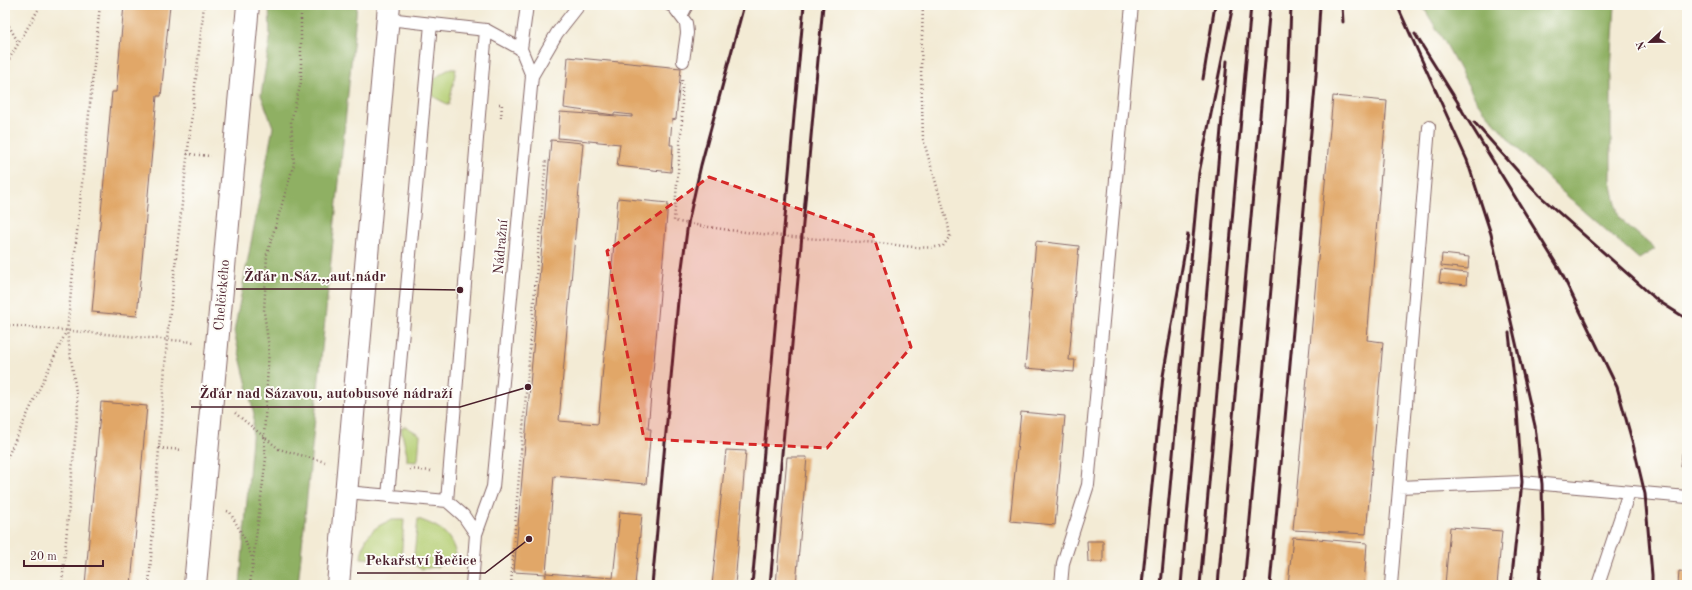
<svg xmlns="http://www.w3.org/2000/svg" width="1692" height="590" font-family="'Old Standard TT',serif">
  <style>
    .green { fill: #b4cd72; stroke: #7f764e }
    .forest { fill: #8fb064; stroke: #6c6848 }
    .building { fill: #e1a768 }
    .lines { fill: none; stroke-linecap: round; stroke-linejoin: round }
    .service-casing { stroke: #856666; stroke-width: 14 }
    .minor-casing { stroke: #856666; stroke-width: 24 }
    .tertiary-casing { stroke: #856666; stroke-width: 24 }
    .path { stroke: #856666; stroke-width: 2.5; stroke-dasharray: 1 3; stroke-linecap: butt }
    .service { stroke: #fff; stroke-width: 12 }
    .minor { stroke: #fff; stroke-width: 22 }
    .tertiary { stroke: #fff; stroke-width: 22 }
    .rail { stroke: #4a1f2b; stroke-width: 3 }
    .marked { fill: #d62828; fill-opacity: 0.2; stroke: #d62828; stroke-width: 3; stroke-dasharray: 8 5; stroke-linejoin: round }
    .labels { text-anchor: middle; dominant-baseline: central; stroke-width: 4; stroke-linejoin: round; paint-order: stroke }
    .street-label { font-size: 14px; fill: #4a1f2b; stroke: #fdfcf7 }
    .leader { fill: none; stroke: #4a1f2b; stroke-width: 1.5 }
    .callout-dot { fill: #4a1f2b; stroke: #fdfcf7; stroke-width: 1.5 }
    .callout-label { font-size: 15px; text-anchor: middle; font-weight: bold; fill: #4a1f2b; stroke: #fdfcf7; stroke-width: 4; stroke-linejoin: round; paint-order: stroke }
  </style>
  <rect width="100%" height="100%" fill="#fdfcf7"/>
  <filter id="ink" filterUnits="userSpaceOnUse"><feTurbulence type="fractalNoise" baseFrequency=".025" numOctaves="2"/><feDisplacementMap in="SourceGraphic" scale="8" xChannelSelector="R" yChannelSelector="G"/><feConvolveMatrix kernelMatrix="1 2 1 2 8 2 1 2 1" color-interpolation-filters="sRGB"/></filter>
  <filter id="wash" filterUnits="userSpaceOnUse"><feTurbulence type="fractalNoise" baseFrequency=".012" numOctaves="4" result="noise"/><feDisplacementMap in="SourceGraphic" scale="16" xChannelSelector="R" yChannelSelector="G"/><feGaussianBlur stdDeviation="0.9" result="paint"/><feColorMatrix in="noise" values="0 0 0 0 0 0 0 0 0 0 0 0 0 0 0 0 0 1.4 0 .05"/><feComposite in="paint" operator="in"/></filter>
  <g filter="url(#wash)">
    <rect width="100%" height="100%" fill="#f3ebd5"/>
    <!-- green -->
    <path class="green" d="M450,69H456L449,105C444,102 436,99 432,95C423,85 442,72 450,69Z
      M405,426L420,435L418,460L416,462L407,461V455L401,429Z
      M418,519C441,527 451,533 457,558L436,567L421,569L413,564Z
      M392,520H404L401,561L361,558C364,536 372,527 392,520Z"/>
    <!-- forest -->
    <path class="forest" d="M269,5H357L298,585H240L254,414L234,332L273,127L261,95L270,40Z
      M1422,5H1615L1611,71V181L1619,218L1655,249L1639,259L1558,188L1514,145L1477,102L1447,46Z"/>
    <g id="blocks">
      <!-- building -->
      <path class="building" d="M124,5H170L161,96H157L137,316L92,312L112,92H116Z
        M568,57L681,68L676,119L672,120L670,145H673L671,172L617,166L620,144L558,138L560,112L632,117V115L614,113V115L564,108Z
        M1333,96L1387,101L1367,340L1383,342L1366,534L1293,530Z
        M551,140L583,143L559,421L598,424L618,198L668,203L648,429H651L646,484L554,476L546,573L613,578L620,512L642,514L635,585H545L546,574L514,572Z
        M1036,241L1079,246L1069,360H1075L1074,372L1025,368Z
        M1442,254L1469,257L1468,269L1441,266Z
        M1441,270L1467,273L1466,285L1439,282Z
        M101,402L147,406L131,585H85Z
        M1021,412L1065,416L1055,525L1010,521Z
        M726,450L746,451L735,585H712Z
        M1682,453L1687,454V472H1685L1686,467H1681Z
        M787,457H807L796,585H776Z
        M1450,527L1502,531L1497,585H1445Z
        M1293,537L1367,543L1364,585H1288Z
        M1087,541H1103V562H1088Z
        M1679,571L1687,572V585H1678Z"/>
    </g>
  </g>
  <g filter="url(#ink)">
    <use href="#blocks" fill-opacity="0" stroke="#856666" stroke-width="1"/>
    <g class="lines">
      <!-- service casing -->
      <g class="service-casing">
        <path id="service" d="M670,5L674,7L686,23L687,33L683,61
          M681,16L687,5
          M388,19L486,30L521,49L532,76L493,487L476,534L472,585
          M521,49L527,5
          M532,76L557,33L579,5
          M1399,487L1522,482L1687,497
          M346,492L447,501L463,515L476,534
          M388,496L431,24
          M447,501L486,30
          M1061,585L1063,563L1088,485L1132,5
          M1391,585L1429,127
          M1598,585L1629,492"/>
      </g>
      <!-- minor casing -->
      <g class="minor-casing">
        <path id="minor" d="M195,585L248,5"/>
      </g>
      <!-- tertiary casing -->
      <g class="tertiary-casing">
        <path id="tertiary" d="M338,585L389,5"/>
      </g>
      <!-- path -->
      <path class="path" d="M206,5L224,7
        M5,19L18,42
        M5,66L41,5
        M682,80V120L674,221C741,234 811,239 879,243C900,245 923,250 943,246L950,236L948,224L923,139L921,68L923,5
        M499,104H502L501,118
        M187,154L211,156
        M5,325L194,342
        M235,413L279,449L325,462
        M159,448L183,450
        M5,462L66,332
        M410,469L431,471
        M227,511L230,512L244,538L252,558
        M62,585L78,406L67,331L100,5
        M149,585L167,339L204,5
        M250,585L266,458L264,437L269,348L264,312L267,254L294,164L291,121L301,82V5
        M511,585L517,499L546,160"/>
      <!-- service -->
      <use href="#service" class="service"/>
      <!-- minor -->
      <use href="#minor" class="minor"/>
      <!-- tertiary -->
      <use href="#tertiary" class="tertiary"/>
      <!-- rail -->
      <path class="rail" d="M1342,5L1343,22
        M1397,5L1467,160L1491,234L1535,426L1542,484L1543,531L1539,585
        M1415,34L1462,109
        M1203,79L1215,5
        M1458,104L1560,270L1617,387L1633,444L1645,494L1652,575V585
        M1474,122L1539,195L1657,300L1687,319
        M1509,333L1516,396L1522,482L1511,585
        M652,585L679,290L688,223L701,165L744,5
        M752,585L804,5
        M770,585L823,5
        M1142,585L1163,376L1188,234
        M1161,585L1199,173L1233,5
        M1181,585L1227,61
        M1200,585L1251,5
        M1218,585L1270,5
        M1244,585L1287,113L1291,5
        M1270,585L1316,76L1320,5"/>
    </g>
  </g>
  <!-- marked area -->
  <path class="marked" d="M709,177L873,235L911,347L827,448L644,439L607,251Z"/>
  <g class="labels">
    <!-- street labels -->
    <g class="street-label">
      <text transform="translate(501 247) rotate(-85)">Nádražní</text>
      <text transform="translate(222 295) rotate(-85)">Chelčického</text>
    </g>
  </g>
  <!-- callouts -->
  <path class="leader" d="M460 290L394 289H236M528 387L460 407H191M529 539L485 573H357"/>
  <g class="callout-dot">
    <circle cx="460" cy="290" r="4"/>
    <circle cx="528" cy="387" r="4"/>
    <circle cx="529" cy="539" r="4"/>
  </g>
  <g class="callout-label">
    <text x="315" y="281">Žďár n.Sáz.,,aut.nádr</text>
    <text x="326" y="398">Žďár nad Sázavou, autobusové nádraží</text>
    <text x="421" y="565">Pekařství Řečice</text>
  </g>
  <!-- margin -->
  <rect width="1692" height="590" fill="none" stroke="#fdfcf7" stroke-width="20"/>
  <!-- north arrow -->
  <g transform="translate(1650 42) rotate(248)" stroke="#fdfcf7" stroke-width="3" paint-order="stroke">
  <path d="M0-3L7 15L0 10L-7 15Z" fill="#4a1f2b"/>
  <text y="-6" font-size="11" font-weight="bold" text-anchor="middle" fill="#4a1f2b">N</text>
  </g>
  <!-- scale -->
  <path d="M24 560v6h79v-6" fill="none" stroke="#4a1f2b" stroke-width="2"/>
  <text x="30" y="560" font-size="12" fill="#4a1f2b" stroke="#fdfcf7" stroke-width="3" paint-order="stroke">20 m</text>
</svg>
